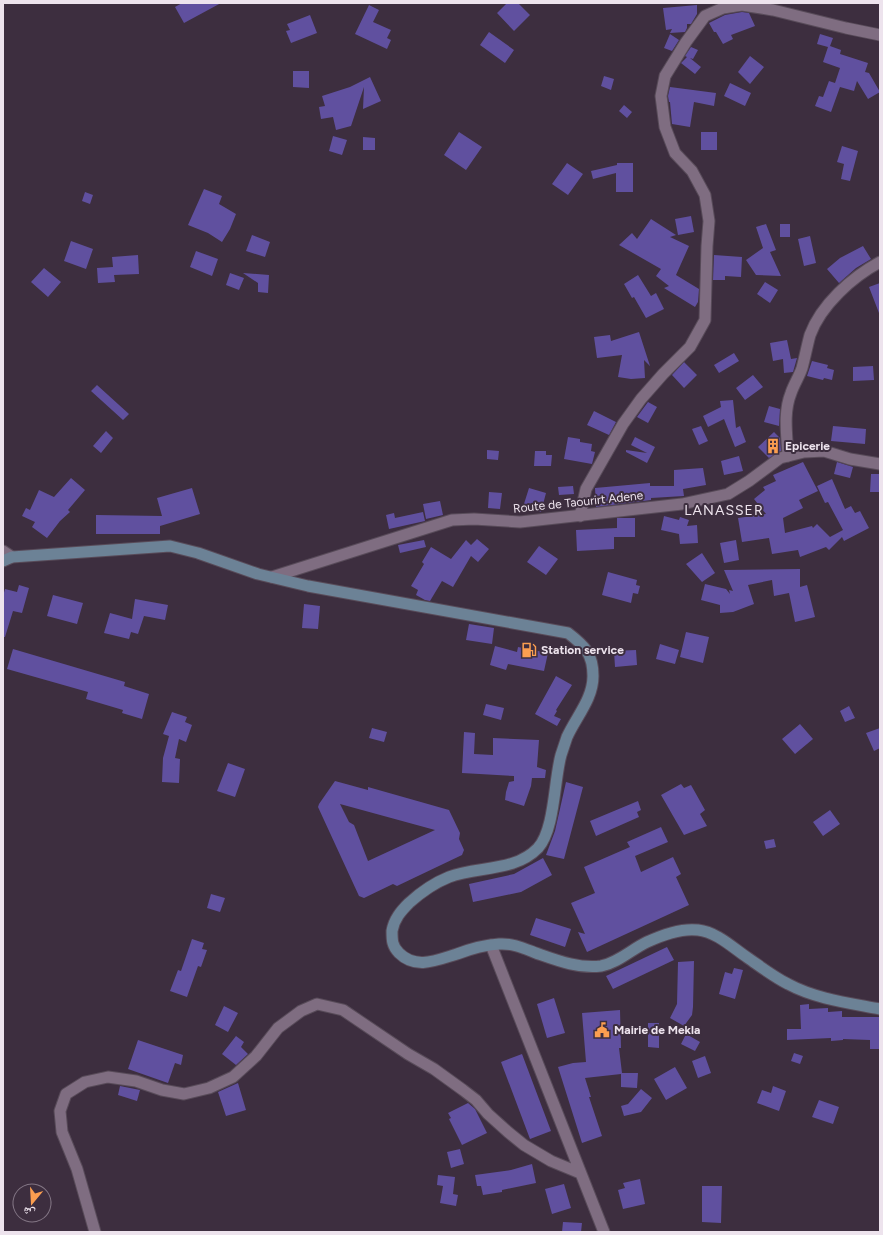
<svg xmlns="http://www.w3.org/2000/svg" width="883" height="1235" font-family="Figtree,'Noto Naskh Arabic',sans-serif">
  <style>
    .building { fill: #60509f; fill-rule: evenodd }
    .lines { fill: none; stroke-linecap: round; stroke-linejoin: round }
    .minor-casing { stroke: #584b59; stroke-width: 13 }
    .tertiary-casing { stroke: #584b59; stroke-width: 13 }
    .secondary-casing { stroke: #584b59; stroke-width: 13 }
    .minor { stroke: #7f6d81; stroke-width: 11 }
    .tertiary { stroke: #7f6d81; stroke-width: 11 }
    .secondary { stroke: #6c8296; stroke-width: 11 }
    .labels { text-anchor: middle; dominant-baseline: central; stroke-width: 4; stroke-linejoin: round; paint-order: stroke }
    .poi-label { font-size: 12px; font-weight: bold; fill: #ede3ed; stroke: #3d2e3f; text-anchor: start }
    .street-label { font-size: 12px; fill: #ede3ed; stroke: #3d2e3f }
    .quarter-label { font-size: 14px; letter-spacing: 1px; fill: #ede3ed; stroke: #3d2e3f }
  </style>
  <rect width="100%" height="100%" fill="#3d2e3f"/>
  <!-- building -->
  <path class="building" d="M182,3H221L184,23L175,7Z
    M507,3H518L530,15L514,31L497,13Z
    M369,5L379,10L373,22L391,30L387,38L391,40L387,49L355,34Z
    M697,5V14L691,24H687V28L685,32L670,33L672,29L666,30L663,8Z
    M742,12L749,13L755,26L731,35L733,39L723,44L716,32H714L709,23L725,15Z
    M310,15L317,33L291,43L286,31L290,30L287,24Z
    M489,32L514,50L505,63L480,45Z
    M670,34L679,40L672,51L664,48Z
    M820,34L833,38L830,46L841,50L840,54L868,63L865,72L869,73L880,92L868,99L857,81L854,91L840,87L831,112L815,106L819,96L823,97L829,81L835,83L840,68L823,62L828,47L817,44Z
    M691,47L698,50L693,59L690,58L701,67L695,74L681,63L687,57L685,56Z
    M750,56L764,67L750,84L738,72Z
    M293,71H309V88L293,87Z
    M604,76L614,79L611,90L601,86Z
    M370,77L381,101L363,109L364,87L351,126L336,130L333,117L321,119L319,107L325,106L322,96L350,87Z
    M730,83L751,93L745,106L724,96Z
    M670,87L716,93L714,106L694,102L690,127L672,124L670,102H669L668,96Z
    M624,105L632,112L627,118L619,111Z
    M459,132L482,147L466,170L444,155Z
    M701,132H717V150H701Z
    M333,136L347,140L342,155L329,151Z
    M363,137L375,138V150H363Z
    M842,146L858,151L850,181L841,179L844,164L837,162Z
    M567,163L583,174L568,195L552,184Z
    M617,163H633V192H616V173L593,179L591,171L617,165Z
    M204,189L222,196L219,204L236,214L230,229L222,242L208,233L188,225Z
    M85,192L93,195L90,204L82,201Z
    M691,216L694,232L678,235L675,219Z
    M651,219L676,235L670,237L689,246L676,275L699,289L698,302L695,307L664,288L669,286L656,276L661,269L619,245L632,233L637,239Z
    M766,224L776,250L770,252L781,276L756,275L746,260L763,248L756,227Z
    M780,224H790V237H780Z
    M252,235L270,242L265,257L246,251Z
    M810,236L816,263L804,266L798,239Z
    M71,241L93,249L86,269L64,261Z
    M863,246L871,259L856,268L839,283L827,269L840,258Z
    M196,251L218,259L212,276L190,267Z
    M138,255L139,274L114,275L115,282L98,283L97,268L113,267L112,257Z
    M714,255L742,257L741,277L725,276V280H713Z
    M44,268L61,282L48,297L31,282Z
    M230,273L244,278L239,290L226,285Z
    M243,273L269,275L268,293L258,292V283Z
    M638,275L651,296L656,293L664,309L646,318L634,297L632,298L624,284Z
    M765,282L778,290L770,303L757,294Z
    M880,283V313H879L869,287Z
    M639,332L650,366L644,360L645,378L631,379L618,377L622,355L597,358L594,337L610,335L611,341Z
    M787,340L791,359L797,358L793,372L784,373L783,359L773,361L770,343Z
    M734,353L739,361L719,373L714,365Z
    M812,361L828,365L827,368L834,370L832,380L824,378L823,380L807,376Z
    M684,362L697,375L684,388L672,375Z
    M873,366L874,380L853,381V367Z
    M753,375L763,387L745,400L736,388Z
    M97,385L129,414L123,420L91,391Z
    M733,400L736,428L740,426L746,442L735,447L724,419L708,427L703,416L721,407L720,401Z
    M648,402L657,407L648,423L637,417Z
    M769,406L780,409L779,426L764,422Z
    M594,411L616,422L609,435L587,425Z
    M701,426L708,441L699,445L692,429Z
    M833,426L866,429L865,444L831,441Z
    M106,431L113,438L101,453L93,446Z
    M774,432L780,438L781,451L769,458L758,447Z
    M568,437L580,439V442L592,444L591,451L595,452L592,464L564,459Z
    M635,437L655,447L647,463L626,452V450L647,453L631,445Z
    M487,450L499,451L498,460L487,459Z
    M535,451H546V455H552L551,466H534Z
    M739,456L743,471L724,475L721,461Z
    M803,462L818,491L799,500L803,508L783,518L785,533L812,526L813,528L817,524L830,537L843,530L828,502L825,503L817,486L832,479L845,509L851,506L855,513L860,511L869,528L844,541L842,537L829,550L826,547L800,557L798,550L772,554L769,538L742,542L738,518L766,514L754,499L765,490L763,487L776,481L773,475Z
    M837,462L853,467L850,478L834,474Z
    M703,468L706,485L683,489L684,496L651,498V500L596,507L595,488L650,483V486H674V470Z
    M871,474H880V492H870Z
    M71,478L85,490L68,510L70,512L60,521L47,538L32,527L35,522L22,516L26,508L30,510L39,490L54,497Z
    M573,486L574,494L559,495L558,487Z
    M192,488L200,514L160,526V534H96V515L162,516L157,498Z
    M529,488L546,493L541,512L523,507Z
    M489,492L502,493L500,509L488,508Z
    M440,501L443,515L426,519L423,504Z
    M423,512L425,521L389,529L386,515L394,513L395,518Z
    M664,516L679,520L680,517L689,520L687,526L697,525L698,543L680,544L679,534L661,530Z
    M617,518H635V537H614V549L577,551L576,530L617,528Z
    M477,539L489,549L478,562L471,556L453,587L442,581L430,601L425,600L416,595L418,590L411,586L424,564L422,562L431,547L451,559L466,540L471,545Z
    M424,540L426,547L400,553L398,545Z
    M736,540L739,560L724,563L720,543Z
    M539,546L558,559L546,575L527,562Z
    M702,553L715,573L702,582L686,564Z
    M800,569V587L807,585L815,617L795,622L789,593L774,596L772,580L748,585L754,604L733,612L720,613V605L701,600L705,584L726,589L730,594L729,590L733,591L724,570Z
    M608,572L637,580L636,585L640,586L638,594L633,593L631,603L602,595Z
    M19,585L29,588L22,613L13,611L5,637H3V596L5,589L17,592Z
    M53,595L83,603L77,624L47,616Z
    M135,599L168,605L165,620L144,616L138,634L131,632L129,639L104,633L110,613L132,619Z
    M304,604L320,606L318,629L302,628Z
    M469,624L494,628L492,644L466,640Z
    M686,632L709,637L703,663L680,657Z
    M660,644L679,650L675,664L656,659Z
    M495,646L517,652L518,647L548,653L544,671L508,664L506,670L490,665Z
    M13,649L125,682L124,686L149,694L142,719L122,713L123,710L86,699L88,692L7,669Z
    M636,650L637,665L615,667L614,651Z
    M556,676L572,685L556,710L557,711L554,716L561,719L557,726L535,714Z
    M486,704L504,708L501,720L483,715Z
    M849,706L855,718L845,722L840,711Z
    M172,712L187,717L185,722L192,725L186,742L179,739L175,758L180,759L179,783L162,782L163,758L169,736L163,734Z
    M800,724L813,739L795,754L782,739Z
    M372,728L387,732L384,742L369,738Z
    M880,728V748L874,751L866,733Z
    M464,732L475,733L474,754L493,755V738L539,740L537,767L546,770L545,778H532L531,786L524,806L505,800L506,792L509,782L514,781V776L462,773Z
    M228,763L245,769L235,797L217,791Z
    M335,781L368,790V787L449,810L460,833L459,839L464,850L462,855L397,886L393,884L364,898L359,896L318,807L319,804ZM340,804L435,830L368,861L354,825L349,822Z
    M566,782L583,787L564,859L546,855L555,831Z
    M681,784L684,788L691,785L705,810L700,814L707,826L684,835L661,795Z
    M638,801L641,810L637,812L639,817L596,836L590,821Z
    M830,810L840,824L823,836L813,822Z
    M661,827L668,842L635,856L641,872L673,857L681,874L676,877L689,905L587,952L578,932L585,934L571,903L595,893L584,867L630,847L627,842Z
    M774,839L776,847L766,849L764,841Z
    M543,858L552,875L521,892L473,902L469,884L514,874Z
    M211,894L225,898L220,912L207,908Z
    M536,918L571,929L565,947L530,935Z
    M192,939L204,943L202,949L207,950L201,967L198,966L187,997L170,991L178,970L181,971Z
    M667,947L674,960L613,989L606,976Z
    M694,961L693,1007L692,1015L684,1026L670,1018L677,1004L678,962Z
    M734,968L743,970L735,999L719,994L725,972L732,974Z
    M554,998L565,1033L547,1038L537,1004Z
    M809,1004V1009L828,1008V1012L842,1011V1017H880V1049H870V1040L843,1039V1040L831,1041V1038L787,1040V1029H801L800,1005Z
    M224,1006L238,1013L228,1032L215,1025Z
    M620,1010L621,1048H619L622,1073H638L637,1088L621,1087V1074L585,1078L591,1097H589L602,1136L582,1143L558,1067L573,1063L586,1062L582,1013Z
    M648,1023H659V1048L648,1047Z
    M686,1034L700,1042L695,1051L681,1044Z
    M236,1036L244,1042L241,1047L248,1054L236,1065L222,1054Z
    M138,1040L183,1055L181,1065L175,1063L168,1083L128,1069Z
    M794,1053L803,1056L800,1064L791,1061Z
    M522,1054L551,1131L530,1139L501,1062Z
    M705,1056L711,1073L698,1078L692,1061Z
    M675,1067L687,1088L666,1100L654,1079Z
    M238,1083L246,1110L226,1116L218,1092Z
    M120,1086L140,1090L137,1101L118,1095Z
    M773,1086L786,1091L779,1111L757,1103L762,1090L771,1093Z
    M641,1089L652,1098L641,1112L624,1116L621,1106L628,1104Z
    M819,1100L839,1107L833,1124L812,1117Z
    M468,1103L475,1109L487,1133L462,1145L449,1119L451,1118L448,1113Z
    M460,1149L464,1164L451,1168L447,1152Z
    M532,1164L536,1183L502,1190V1192L483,1195L481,1186H477L475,1175L511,1170Z
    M438,1175L455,1177L453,1194L458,1195L456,1206L440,1203L443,1186L437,1185Z
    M640,1179L645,1204L623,1209L618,1190L625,1188L623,1183Z
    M564,1184L571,1208L552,1214L545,1189Z
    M702,1186H722L721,1223L702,1222Z
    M563,1222L582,1223L581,1232H562Z"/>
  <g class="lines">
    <!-- minor casing -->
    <g class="minor-casing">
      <path id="minor" d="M788,456C787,435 783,413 791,393C794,384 799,377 802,368C805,357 807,346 810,335C821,305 852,277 880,262
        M580,516L586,489L623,424L641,399L663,374L690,347L705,320L707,246L709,221L705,195L692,171L675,153L665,127L661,96L665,76L686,42L705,16L723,8L742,5L773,10L846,28L880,35
        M3,551L12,557
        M491,945L604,1232
        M95,1232L77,1169L62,1132L60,1111L66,1094L85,1082L108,1077L136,1081L162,1090L184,1094L209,1088L233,1077L256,1056L278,1028L301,1011L317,1004L343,1010L408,1054L434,1069L463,1090L476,1100L488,1114L508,1132L524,1145L551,1161L580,1173"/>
    </g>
    <!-- tertiary casing -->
    <g class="tertiary-casing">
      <path id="tertiary" d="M272,577L452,520L474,519L520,522L682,504L728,494L749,481L780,458L804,452L824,451L850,459L880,464"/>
    </g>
    <!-- secondary casing -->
    <g class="secondary-casing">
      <path id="secondary" d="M3,561L12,557L170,546L198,553L258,574L308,586L568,633C585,646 593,654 593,676C593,699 576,717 567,737C565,743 563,749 561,755C554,780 555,829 538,848C515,872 478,866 449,877C434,883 420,893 409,903C401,911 394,919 392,931C392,940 392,946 399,953C416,970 437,960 457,954C470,949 485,945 499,944C512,943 523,948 536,953C556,960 579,969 601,966C618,963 632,949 647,942C662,935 682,928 698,930C717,932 733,948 748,958C761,967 774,977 788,984C816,999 849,1003 880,1009"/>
    </g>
    <!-- minor -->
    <use href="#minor" class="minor"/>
    <!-- tertiary -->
    <use href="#tertiary" class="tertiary"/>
    <!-- secondary -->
    <use href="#secondary" class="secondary"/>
  </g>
  <!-- icons -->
  <defs>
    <g id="building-bare" transform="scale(1.2)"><path d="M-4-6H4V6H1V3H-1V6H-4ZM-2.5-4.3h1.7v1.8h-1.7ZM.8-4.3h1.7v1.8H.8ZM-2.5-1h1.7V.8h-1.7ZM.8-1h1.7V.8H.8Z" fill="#fb9e50" stroke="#3d2e3f" stroke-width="2.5" paint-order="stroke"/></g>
    <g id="fuel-bare" transform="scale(1.2)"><path d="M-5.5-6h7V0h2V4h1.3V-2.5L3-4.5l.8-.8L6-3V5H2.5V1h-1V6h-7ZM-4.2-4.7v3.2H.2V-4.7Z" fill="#fb9e50" stroke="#3d2e3f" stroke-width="2.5" paint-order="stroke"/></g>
    <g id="civic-bare" transform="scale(1.2)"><path d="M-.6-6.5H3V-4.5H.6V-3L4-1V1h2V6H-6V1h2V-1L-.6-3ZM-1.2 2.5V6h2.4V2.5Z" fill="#fb9e50" stroke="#3d2e3f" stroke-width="2.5" paint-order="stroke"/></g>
  </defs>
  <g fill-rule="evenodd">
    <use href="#building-bare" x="773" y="446"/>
    <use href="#fuel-bare" x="529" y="650"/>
    <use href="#civic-bare" x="602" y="1030"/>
  </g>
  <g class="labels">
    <!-- poi labels -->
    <g class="poi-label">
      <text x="785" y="446">Epicerie</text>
      <text x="541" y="650">Station service</text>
      <text x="614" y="1030">Mairie de Mekla</text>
    </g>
    <!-- street labels -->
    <g class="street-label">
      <text transform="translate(578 502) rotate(-6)">Route de Taourirt Adene</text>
    </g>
    <!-- quarter labels -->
    <g class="quarter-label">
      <text x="724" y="510">LANASSER</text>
    </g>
  </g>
  <!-- border -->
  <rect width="883" height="1235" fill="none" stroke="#ede3ed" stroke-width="8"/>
  <!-- north arrow -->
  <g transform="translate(32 1203) rotate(198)"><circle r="19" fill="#3d2e3f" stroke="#837685"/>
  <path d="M0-3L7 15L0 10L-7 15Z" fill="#fb9e50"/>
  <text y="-6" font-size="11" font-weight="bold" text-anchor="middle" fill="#ede3ed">ش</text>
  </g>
</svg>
